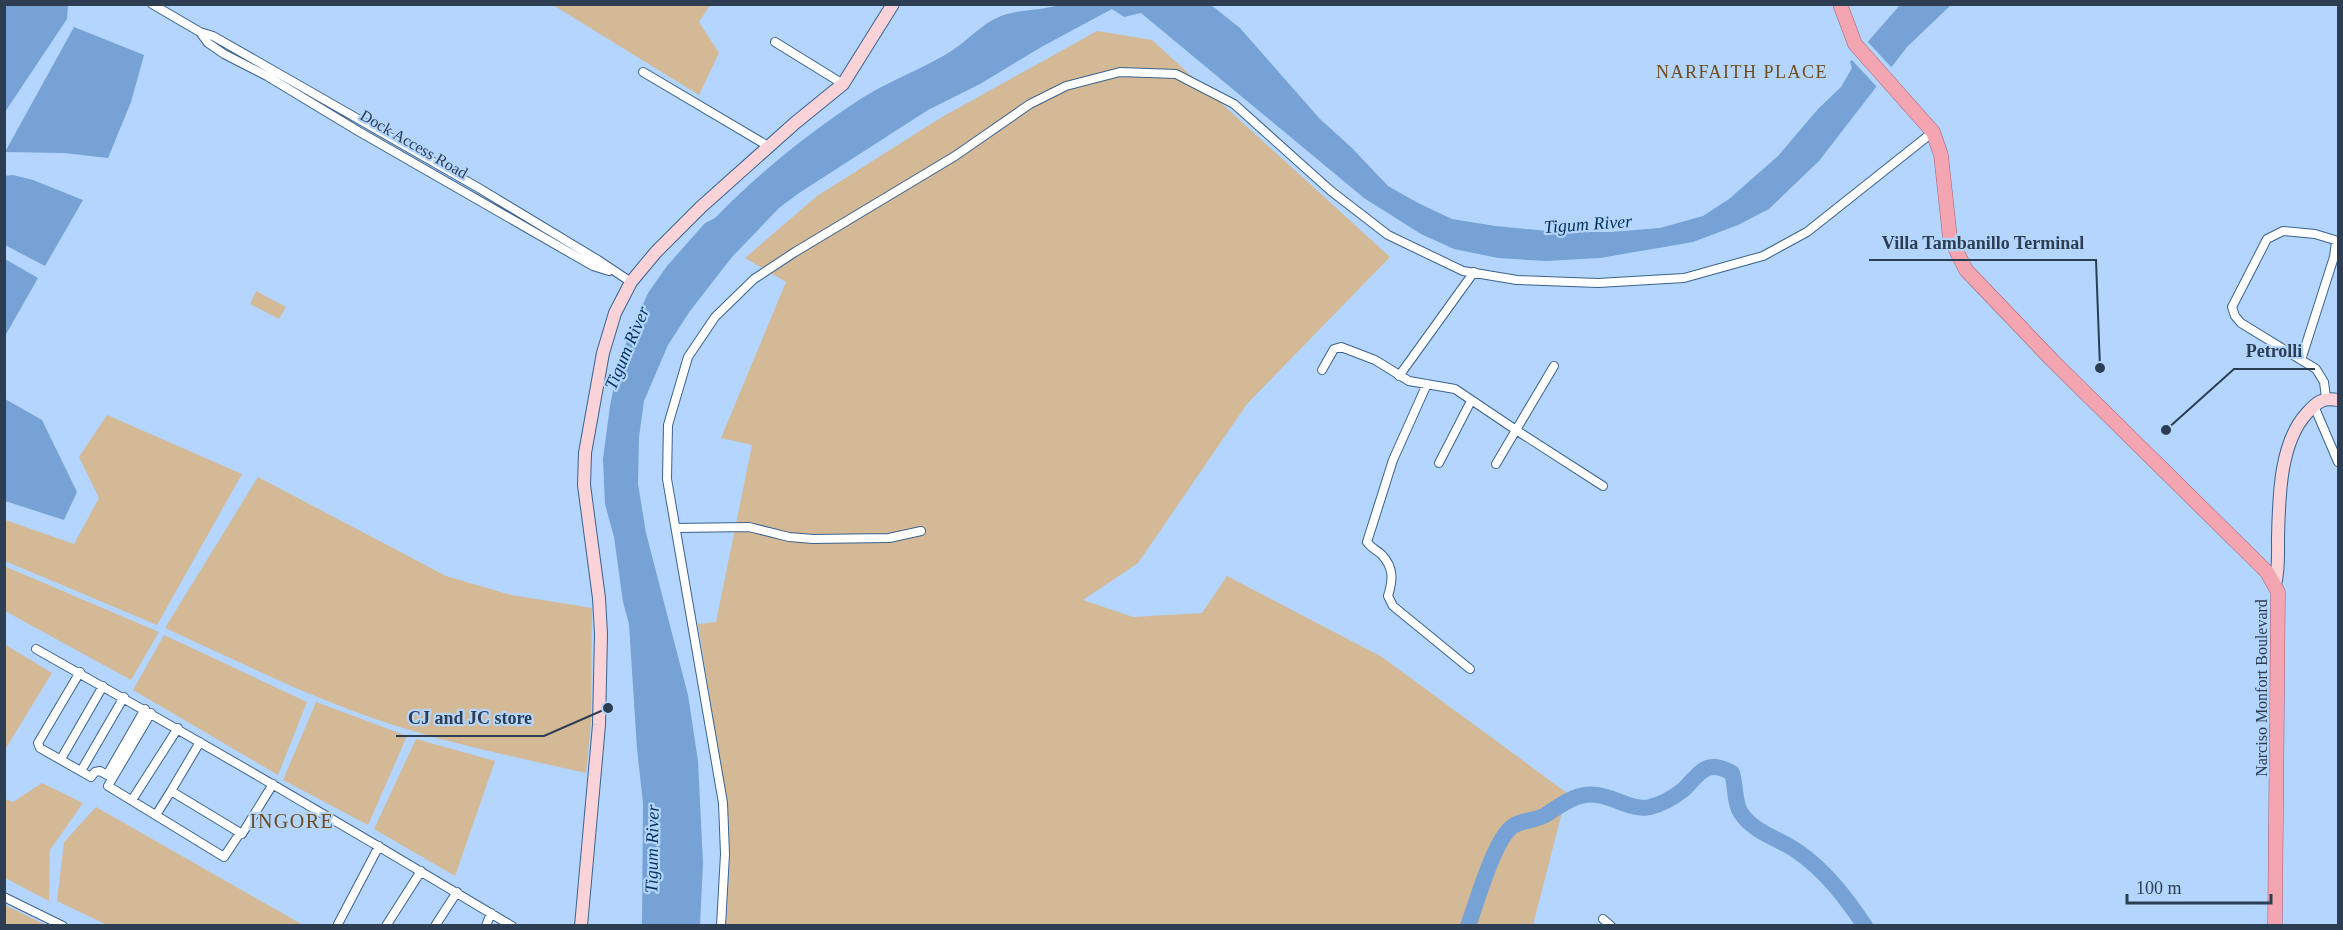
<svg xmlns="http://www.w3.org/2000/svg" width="2343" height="930" font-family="'Times New Roman',serif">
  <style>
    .green { fill: #d4b996 }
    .water { fill: #76a2d6 }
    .pier { fill: #b3d5fe }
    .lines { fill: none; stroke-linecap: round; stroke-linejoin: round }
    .river { stroke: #76a2d6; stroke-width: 16 }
    .street-casing { stroke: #3b628f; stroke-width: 10 }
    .secondary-casing { stroke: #3b628f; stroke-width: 14 }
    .primary-casing { stroke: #a85b6f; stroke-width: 15 }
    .street { stroke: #fff; stroke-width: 8 }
    .secondary { stroke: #f9d3d8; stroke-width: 12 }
    .primary { stroke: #f3a6b2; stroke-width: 14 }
    .labels { text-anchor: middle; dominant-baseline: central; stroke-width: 4.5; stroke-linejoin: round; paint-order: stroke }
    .street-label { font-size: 16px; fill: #2d3e53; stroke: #b3d5fe }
    .neighbourhood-label { font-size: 18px; letter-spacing: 1.5px; fill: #6f4c1a; stroke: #b3d5fe }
    .water-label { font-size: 18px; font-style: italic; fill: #00305f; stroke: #b3d5fe }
    .quarter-label { font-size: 20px; letter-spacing: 1.5px; fill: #6f4c1a; stroke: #b3d5fe }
    .leader { fill: none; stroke: #2d3e53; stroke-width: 2 }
    .callout-dot { fill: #2d3e53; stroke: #b3d5fe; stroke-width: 2 }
    .callout-label { font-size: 18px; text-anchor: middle; font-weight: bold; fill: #2d3e53; stroke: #b3d5fe; stroke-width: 4.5; stroke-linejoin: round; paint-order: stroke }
  </style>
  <rect width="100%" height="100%" fill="#b3d5fe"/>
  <!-- green -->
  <path class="green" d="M553,5H710L699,22L719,53L699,95Z
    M1097,31L1152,40L1390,257L1247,404L1138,563L1083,600L1133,617L1202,613L1227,576L1382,657L1567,793L1533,925H726L730,855L727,805L698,624L716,622L752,445L721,438L786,282L745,258L817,196L942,117Z
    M256,291L286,307L279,319L250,304Z
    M107,415L242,474L157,625L5,561V520L74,544L99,498L79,457Z
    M258,477L446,576L511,595L592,608L591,722L586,773C528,760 470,748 413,731C327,706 246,665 165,628Z
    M4,566L159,632L131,680L5,611Z
    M164,635L307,702L278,775L133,690Z
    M4,644L52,673L6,748L4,747Z
    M316,702L407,736L368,825L283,780Z
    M416,739L495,761L455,876L374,829Z
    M42,783L83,803L50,850L49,901L5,878V799L13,802Z
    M96,807L303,925H107L57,901L64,842Z
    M4,905H5L46,925H5Z"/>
  <!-- water -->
  <path class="water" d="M5,4L68,5L67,19L5,112Z
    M1059,5H1211L1240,28L1320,119L1352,148L1388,186L1418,203L1452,219L1495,226L1558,232H1611L1660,228L1703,216L1729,199L1778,156L1818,109L1841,87L1852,68L1850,62L1900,5H1951L1907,47L1819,161L1769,209L1738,225L1693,242L1600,258L1546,261L1498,258L1454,249L1421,234L1364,198L1141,13L1124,17L1112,9L1043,46L980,84L928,110L799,193L779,208L732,257L690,311L668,345L644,401L639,437L638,484L646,533L688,695L698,761L703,863L700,925L642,926L643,803L637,749L629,624L623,602L614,537L605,504L603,459L610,406L620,357L648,293L667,266L705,223L715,218C758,174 805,136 856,102C884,83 916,72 945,55C965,44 979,25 1001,16C1020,9 1040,11 1059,5Z
    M74,27L144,55L131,102L108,158L64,153L5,152Z
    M13,175L33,180L83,200L45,266L5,245V176Z
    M5,259L38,278L5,336Z
    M5,399L42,420L77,492L64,520L5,501Z"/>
  <!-- pier -->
  <path class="pier" d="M1866,40L1893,69L1878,88L1850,58Z"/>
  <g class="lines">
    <!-- river -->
    <path class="river" d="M1468,926C1477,902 1494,839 1513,826C1523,819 1538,821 1547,814C1562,804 1578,792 1597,795C1615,797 1632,811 1650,807C1662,804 1674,797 1683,790C1700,774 1705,758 1732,773C1736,785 1734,803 1741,813C1753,832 1780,839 1797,851C1826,871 1846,898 1865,926"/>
    <!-- street casing -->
    <g class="street-casing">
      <path id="street" d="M152,4L200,32L213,36L477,187L598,260L631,282
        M200,32L208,43L224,54L267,76L358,131L593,266L609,271
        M775,42L843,84
        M643,72L768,146
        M2301,360L2334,257L2336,242
        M1322,370L1334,349L1341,347L1375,360L1409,381L1455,389L1516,430L1554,366
        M1399,376L1474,272
        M1427,384L1393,460L1367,542C1371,548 1377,550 1382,555C1394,568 1393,580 1388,596L1393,606L1470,669
        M2326,398L2324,382L2316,369L2241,323L2235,316L2232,307L2267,239L2283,231L2315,234L2338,241
        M2314,406L2338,462
        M1439,463L1471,401
        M1496,464L1516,430L1603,486
        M676,528L749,527L789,537L813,539L889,538L921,531
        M36,649C196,739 354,831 512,926
        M80,672L38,743L40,748L91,777L95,772L100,771L107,775L145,709
        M151,713L108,786L224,857L240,833
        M61,759L103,686
        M81,771L124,697
        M171,791L200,742
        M132,800L178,728
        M156,815L171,791L242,834L273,784
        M4,897L63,926
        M1603,919L1611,926
        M338,924L379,846
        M386,926L421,871
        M435,926L457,892
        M486,926L491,913
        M721,926L725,854L723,803L667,479L668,425L688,357L715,317L754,279L795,252L955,156L1030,104L1066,86L1120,72L1176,74L1234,104L1331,191L1388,235L1463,271L1517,280L1598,283L1684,278L1763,256L1807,232L1933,132"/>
    </g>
    <!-- secondary casing -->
    <g class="secondary-casing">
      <path id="secondary" d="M2275,585C2279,569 2278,554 2278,538C2279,500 2279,443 2307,413C2317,402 2323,397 2338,400
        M581,926L599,725L601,634L599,598L584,485L585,453L603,353L615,313L631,282L656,252L701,207L795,123L843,84L893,4"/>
    </g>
    <!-- primary casing -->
    <g class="primary-casing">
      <path id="primary" d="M1840,4L1855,44L1933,132L1941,155L1950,238L1966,270L2052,360L2267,572L2278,592L2275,926"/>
    </g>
    <!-- street -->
    <use href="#street" class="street"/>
    <!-- secondary -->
    <use href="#secondary" class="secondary"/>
    <!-- primary -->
    <use href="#primary" class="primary"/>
  </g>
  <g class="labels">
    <!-- street labels -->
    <g class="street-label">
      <text transform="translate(414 144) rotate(30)">Dock Access Road</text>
      <text transform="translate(2261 688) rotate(-90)">Narciso Monfort Boulevard</text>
    </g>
    <!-- neighbourhood labels -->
    <g class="neighbourhood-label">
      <text x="1742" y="72">NARFAITH PLACE</text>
    </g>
    <!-- water labels -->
    <g class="water-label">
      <text transform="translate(1588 224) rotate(-4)">Tigum River</text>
      <text transform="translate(627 348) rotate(-67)">Tigum River</text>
      <text transform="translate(652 849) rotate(-89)">Tigum River</text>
    </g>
    <!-- quarter labels -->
    <g class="quarter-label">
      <text x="292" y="821">INGORE</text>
    </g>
  </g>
  <!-- callouts -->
  <path class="leader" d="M2100 368L2096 260H1869M2166 430L2234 369H2315M608 708L544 736H396"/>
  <g class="callout-dot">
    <circle cx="2100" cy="368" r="6"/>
    <circle cx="2166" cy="430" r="6"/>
    <circle cx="608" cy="708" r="6"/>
  </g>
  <g class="callout-label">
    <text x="1983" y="249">Villa Tambanillo Terminal</text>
    <text x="2274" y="357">Petrolli</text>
    <text x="470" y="724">CJ and JC store</text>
  </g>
  <!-- border -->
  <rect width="2343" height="930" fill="none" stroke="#2d3e53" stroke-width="12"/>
  <!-- scale -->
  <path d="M2127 894v9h144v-9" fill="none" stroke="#2d3e53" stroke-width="3"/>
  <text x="2136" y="894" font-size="18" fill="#2d3e53" stroke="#b3d5fe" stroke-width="4.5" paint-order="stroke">100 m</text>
</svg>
